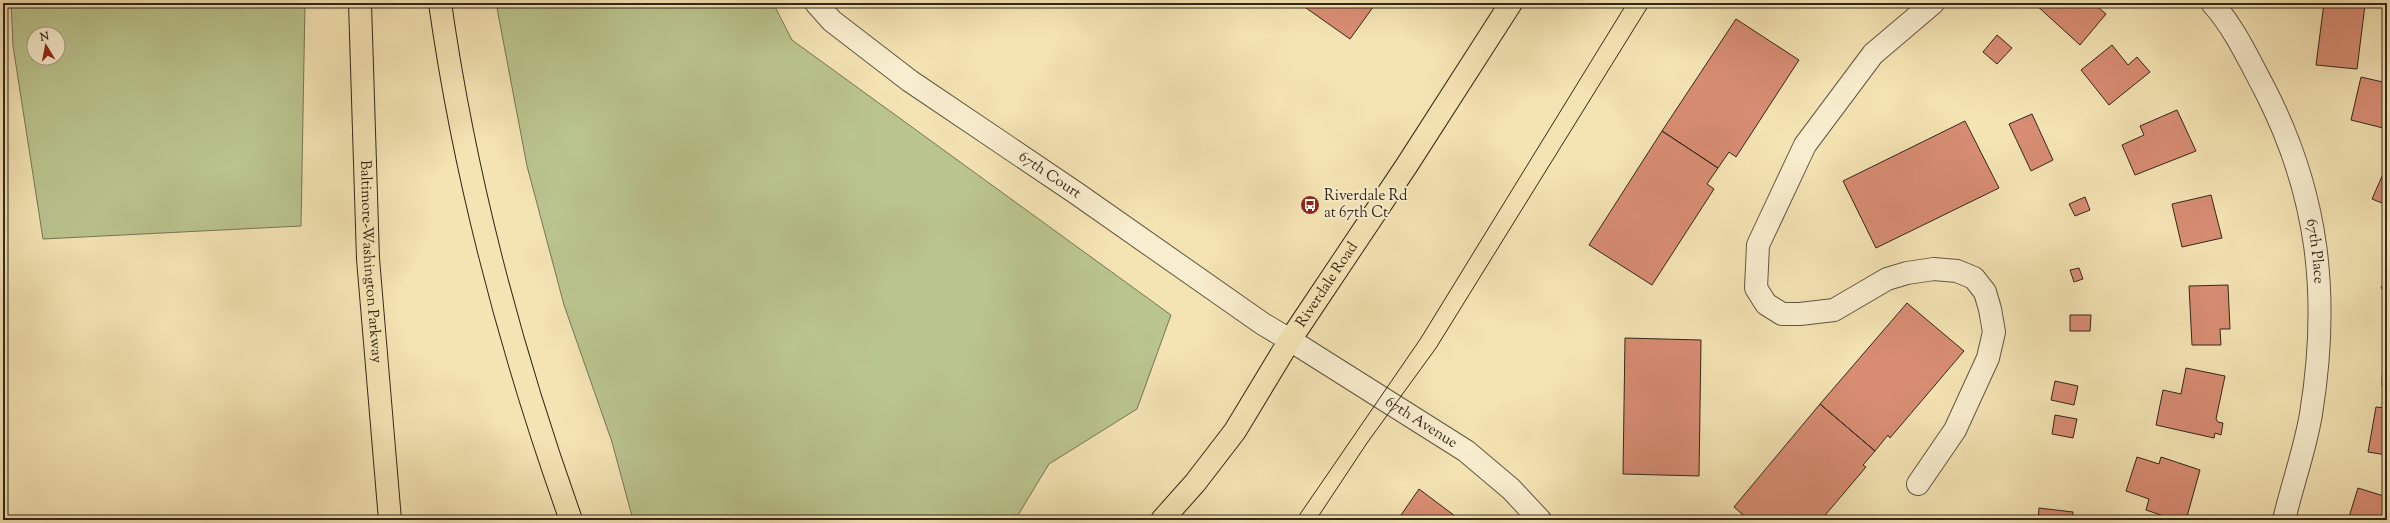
<svg xmlns="http://www.w3.org/2000/svg" width="2390" height="523" font-family="'Sorts Mill Goudy',serif">
  <style>
    .green { fill: #bac48d; stroke: #767653; fill-rule: evenodd }
    .building { fill: #d88d73; stroke: #332719 }
    .lines { fill: none; stroke-linecap: round; stroke-linejoin: round }
    .minor-casing { stroke: #635640; stroke-width: 24 }
    .tertiary-casing { stroke: #635640; stroke-width: 24 }
    .primary-casing { stroke: #332719; stroke-width: 24 }
    .motorway-casing { stroke: #332719; stroke-width: 24 }
    .minor { stroke: #f8edce; stroke-width: 22 }
    .tertiary { stroke: #f8edce; stroke-width: 22 }
    .primary { stroke: #f4e3b3; stroke-width: 22 }
    .motorway { stroke: #f4e3b3; stroke-width: 22 }
    .tram { stroke: #332719; stroke-width: 1 }
    .labels { text-anchor: middle; dominant-baseline: central; stroke-width: 4; stroke-linejoin: round; paint-order: stroke }
    .street-label { font-size: 15px; fill: #332719; stroke: #f8edce }
    .poi-label { font-size: 15px; fill: #332719; stroke: #f8edce; text-anchor: start }
  </style>
  <rect width="100%" height="100%" fill="#f4e3b3"/>
  <filter id="stains"><feTurbulence type="fractalNoise" baseFrequency=".005" numOctaves="4"/><feColorMatrix values="0 0 0 0 .2 0 0 0 0 .09 0 0 0 0 .02 0 0 0 .5 -.17"/></filter>
  <radialGradient id="worn" r=".72"><stop offset=".6" stop-color="#630" stop-opacity="0"/><stop offset="1" stop-color="#630" stop-opacity=".3"/></radialGradient>
  <!-- green -->
  <path class="green" d="M11,3H305L301,226L43,239L13,46ZM34,34H58V58H34Z
    M496,3H773L792,40L1171,315L1137,409L1049,464L1015,520H633L612,442L564,305L527,166Z"/>
  <!-- building -->
  <path class="building" d="M1299,3H1376L1350,39Z
    M2093,3L2106,14L2080,45L2035,4Z
    M2324,3L2365,5L2357,69L2316,65Z
    M1736,19L1799,60L1736,157L1729,152L1718,168L1662,131Z
    M1997,35L2012,48L1997,64L1983,52Z
    M2112,45L2128,65L2137,57L2150,72L2109,105L2081,70Z
    M2361,77L2387,83V129L2351,120Z
    M2177,110L2196,151L2135,175L2122,145L2144,135L2140,126Z
    M2032,114L2053,160L2031,171L2009,124Z
    M1965,121L1999,188L1876,248L1843,181Z
    M1662,131L1718,168L1707,184L1714,189L1652,285L1589,245Z
    M2387,165V205L2372,199Z
    M2211,195L2222,238L2182,247L2172,204Z
    M2085,197L2090,210L2075,216L2069,204Z
    M2079,268L2083,279L2074,282L2070,270Z
    M2387,278V292L2381,288Z
    M2228,285L2230,329H2220L2221,345H2192L2189,286Z
    M1907,303L1964,351L1890,438L1888,435L1875,451L1820,404Z
    M2070,315H2091L2090,331H2070Z
    M2384,325H2387V386H2382Z
    M1625,338L1701,340L1699,476L1623,474Z
    M2186,368L2225,376L2216,419L2218,422L2223,423L2221,435L2215,433L2214,438L2156,425L2163,390L2181,394Z
    M2055,381L2078,386L2074,405L2051,400Z
    M1820,404L1875,451L1863,465L1866,467L1821,520H1749L1734,507Z
    M2376,407L2387,408V455L2368,452Z
    M2055,415L2077,419L2073,438L2052,434Z
    M2137,457L2159,464L2161,457L2200,470L2186,520H2176L2146,510L2149,499L2126,491Z
    M2358,488L2387,497V520H2348Z
    M1419,489L1455,516L1452,520H1409L1401,515Z
    M2039,508L2073,512L2072,520H2038Z"/>
  <g class="lines">
    <!-- minor casing -->
    <g class="minor-casing">
      <g id="minor">
        <path id="s1" d="M816,3L832,21L910,81L1076,193L1263,324L1290,340"/>
        <path id="s2" d="M2212,3C2234,27 2249,60 2264,88C2319,194 2330,297 2311,414C2305,450 2292,485 2284,520"/>
        <path d="M1918,484L1955,430L1988,358L1994,332L1990,309L1985,292L1974,278L1957,271L1934,269L1907,273L1887,279L1834,310L1800,314H1782L1766,304L1756,288L1758,245L1805,145L1873,54L1933,3"/>
      </g>
    </g>
    <!-- tertiary casing -->
    <g class="tertiary-casing">
      <g id="tertiary">
        <path id="s3" d="M1290,340L1466,451L1511,489L1540,520"/>
      </g>
    </g>
    <!-- primary casing -->
    <g class="primary-casing">
      <g id="primary">
        <path id="s4" d="M1162,520L1195,483L1235,431L1290,340L1407,165L1511,3"/>
      </g>
    </g>
    <!-- motorway casing -->
    <g class="motorway-casing">
      <g id="motorway">
        <path id="s5" d="M360,3L368,259L390,520"/>
        <path d="M440,3C465,179 511,352 571,520"/>
      </g>
    </g>
    <!-- minor -->
    <use href="#minor" class="minor"/>
    <!-- tertiary -->
    <use href="#tertiary" class="tertiary"/>
    <!-- primary -->
    <use href="#primary" class="primary"/>
    <!-- motorway -->
    <use href="#motorway" class="motorway"/>
    <!-- tram -->
    <path class="tram" d="M1296,520L1421,338L1627,3
      M1316,520L1367,443L1436,348L1650,3"/>
  </g>
  <!-- icons -->
  <defs>
    <g id="bus-disc" transform="scale(1)"><circle r="9.5" fill="#8f2418" stroke="#f8edce"/><path d="M-5-6H5V4H4V6H2V4H-2V6H-4V4H-5ZM-3.5-4V0h7V-4ZM-3.5 1.2v1.5H-2V1.2ZM2 1.2v1.5H3.5V1.2Z" fill="#fff"/></g>
  </defs>
  <g fill-rule="evenodd">
    <use href="#bus-disc" x="1310" y="205"/>
  </g>
  <g class="labels">
    <!-- street labels -->
    <g class="street-label">
      <text stroke="none"><textPath href="#s1" startOffset="291">67th Court</textPath></text>
      <text stroke="none"><textPath href="#s2" startOffset="272">67th Place</textPath></text>
      <text stroke="none"><textPath href="#s5" startOffset="259">Baltimore-Washington Parkway</textPath></text>
      <text stroke="none"><textPath href="#s4" startOffset="288">Riverdale Road</textPath></text>
      <text stroke="none"><textPath href="#s3" startOffset="155">67th Avenue</textPath></text>
    </g>
    <!-- poi labels -->
    <g class="poi-label">
      <text x="1324" y="196">Riverdale Rd<tspan x="1324" dy="17">at 67th Ct</tspan></text>
    </g>
  </g>
  <!-- margin -->
  <rect width="2390" height="523" fill="none" stroke="#f4e3b3" stroke-width="16"/>
  <rect x="4" y="4" width="2382" height="515" fill="none" stroke="#332719" stroke-width="2"/>
  <rect x="8" y="8" width="2374" height="507" fill="none" stroke="#332719"/>
  <!-- north arrow -->
  <g transform="translate(46 46) rotate(350)"><circle r="19" fill="#f8edce" stroke="#a99e86"/>
  <path d="M0-3L7 15L0 10L-7 15Z" fill="#8f2418"/>
  <text y="-6" font-size="11" font-weight="bold" text-anchor="middle" fill="#332719">N</text>
  </g>
  <rect width="100%" height="100%" filter="url(#stains)"/>
  <rect width="100%" height="100%" fill="url(#worn)"/>
</svg>
